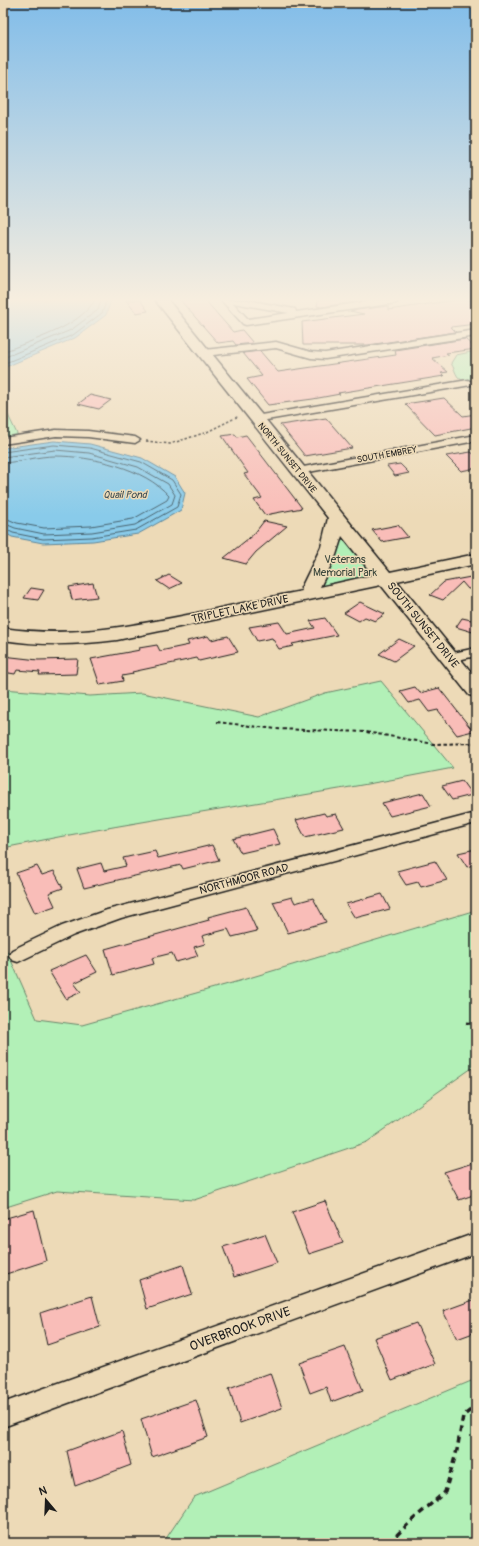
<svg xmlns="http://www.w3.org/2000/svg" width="479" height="1546" font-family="Pangolin,sans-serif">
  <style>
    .green { fill: #b2f0b7; stroke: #67866a }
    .water { fill: #89cbea; stroke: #5d8598 }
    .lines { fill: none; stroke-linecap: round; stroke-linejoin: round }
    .shore { stroke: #48626e; stroke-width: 1 }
    .building { fill: #f9bdb8; stroke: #1c1c1c }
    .street-casing { stroke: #1c1c1c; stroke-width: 3 }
    .secondary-casing { stroke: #1c1c1c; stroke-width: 3 }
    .path-far3 { stroke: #1c1c1c; stroke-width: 1.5; stroke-dasharray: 2.5 2; stroke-linecap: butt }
    .path-far2 { stroke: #1c1c1c; stroke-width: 2; stroke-dasharray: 3.5 2.5; stroke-linecap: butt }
    .path-far1 { stroke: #1c1c1c; stroke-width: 3; stroke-dasharray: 4.5 3.5; stroke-linecap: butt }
    .path { stroke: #1c1c1c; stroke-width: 3.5; stroke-dasharray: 6 4.5; stroke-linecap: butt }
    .street { fill: #eddab7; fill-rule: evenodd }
    .secondary { fill: #eddab7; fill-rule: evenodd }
    .labels { text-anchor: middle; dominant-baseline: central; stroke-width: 3; stroke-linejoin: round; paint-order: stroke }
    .far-street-label { font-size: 9px; fill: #1c1c1c; stroke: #eddab7 }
    .far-water-label { font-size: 10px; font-style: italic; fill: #374850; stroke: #eddab7 }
    .park-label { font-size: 11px; fill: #3a463b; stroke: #eddab7 }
    .street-label { font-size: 11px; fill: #1c1c1c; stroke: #eddab7 }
    .near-street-label { font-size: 13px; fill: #1c1c1c; stroke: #eddab7 }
  </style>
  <rect width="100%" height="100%" fill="#eddab7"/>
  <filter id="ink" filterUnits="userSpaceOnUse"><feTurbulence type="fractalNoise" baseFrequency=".025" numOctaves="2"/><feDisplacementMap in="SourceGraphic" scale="8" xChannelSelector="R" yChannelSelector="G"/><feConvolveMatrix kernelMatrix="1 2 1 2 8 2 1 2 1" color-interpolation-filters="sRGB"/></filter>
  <g filter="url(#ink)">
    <!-- green -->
    <path class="green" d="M476,351V390L469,385L474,384L469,380C456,382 457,373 451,363L456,355Z
      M3,414L8,415L19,438L3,441Z
      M342,534L375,575L316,587Z
      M381,681L453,768C303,798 152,817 3,848V689L90,696L142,693L259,717L325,693Z
      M476,910V1068H472L367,1142L194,1200L57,1191L3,1208V942L37,1019L82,1025L239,981Z
      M476,1379V1543H163L194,1497Z"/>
    <!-- water -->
    <path class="water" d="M3,300H111L106,315L75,338L3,368Z
      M54,441L90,444L142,458L175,477L185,493L181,510L138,534L93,541L43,543L12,537L3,532V448Z"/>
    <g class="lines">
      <!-- shore -->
      <path class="shore" d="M3,352C32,340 78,328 95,300
        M3,358L71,330L98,310L101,300
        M3,364L73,335L102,313L107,300
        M3,452L54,445L90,448L141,462L172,480L181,494L177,507L136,530L92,537L43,539L13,533L3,528
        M3,457L55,450L89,453L138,467L168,484L175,495L172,504L135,525L92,532L44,534L15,528L3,523
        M3,463C20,462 38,456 55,456C91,456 145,468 169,496L167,500L133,519L91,526L44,528L17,523L3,517"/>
    </g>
    <!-- building -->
    <path class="building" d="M126,300H140L148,311L136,313Z
      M180,300H205L233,332L242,330L253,343L236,345L233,341L218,343Z
      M318,300H369L321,307L317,306Z
      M456,300H476V324L451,327L456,332L368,345H303L302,322L364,314L350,311L388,306V310Z
      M465,339L476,349L446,353L449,355L432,358L448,372L441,373L444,376L338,393L340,394L313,399L268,405L247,379L262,376L243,353L260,351L278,372L396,355L395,350Z
      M90,395L111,400L99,409L78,404Z
      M444,398L463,416L476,414V427L435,435L405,404Z
      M326,418L352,448L305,456L280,425Z
      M235,434L237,437L246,435L302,508L265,515L254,500L262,498L244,474L248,473L222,436Z
      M471,452L476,456V468L461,471L446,456Z
      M400,464L409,473L395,476L387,466Z
      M264,521L287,526L256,552L246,564L224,558L254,534Z
      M398,525L408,537L382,542L372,530Z
      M169,575L182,583L169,589L157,581Z
      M476,576V588L468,589L462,582L443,600L430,595L444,582Z
      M93,583L97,597L72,600L69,587Z
      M31,588L44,590L38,600L24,598Z
      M360,602L385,614L375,621L365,617L359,621L344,613Z
      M325,618L337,635L292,644L294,646L279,649L272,638L257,641L249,627L279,622L287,634L315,628L310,621Z
      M462,618L476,621V633L456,627Z
      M208,636L211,640L228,636L238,652L199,661L197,658L132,672L133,674L122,676L123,681L100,685L91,659L140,650L139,648L157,645L160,651L189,645L187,641Z
      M399,639L414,646L394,661L379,654Z
      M3,656L38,660L78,659L76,674L39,675L40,672L17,670L15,674L3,672Z
      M415,687L420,693L439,688L473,731L457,735L438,710L429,712L420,700L409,703L400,691Z
      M462,781L472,795L452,800L442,786Z
      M423,793L431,806L390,816L382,803Z
      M324,813L326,816L336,814L344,828L305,837L296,820Z
      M273,829L280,844L241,853L233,839Z
      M212,845L219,860L183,869L181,865L84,888L77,869L101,863L104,871L126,866L123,858L155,851L158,858Z
      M476,849V864L467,867L458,853Z
      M435,861L447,880L421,887L418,882L406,885L397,871Z
      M37,866L42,875L54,871L63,888L49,893L55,906L35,913L16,873Z
      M382,894L390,909L355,918L346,904Z
      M292,897L295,903L313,898L326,922L288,933L273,902Z
      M246,907L257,931L232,937L228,929L202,936L205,944L194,947L198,956L176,962L172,953L152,958L154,964L113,975L105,949L209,920L208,917Z
      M86,955L97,972L74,983L81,992L66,999L49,971Z
      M476,1162V1194L459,1200L444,1172Z
      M325,1201L343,1243L309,1254L292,1212Z
      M34,1210L46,1261L3,1275V1219Z
      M265,1234L277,1263L234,1277L223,1247Z
      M183,1265L192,1294L147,1309L139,1280Z
      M92,1296L100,1327L47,1345L40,1313Z
      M476,1299V1332L457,1339L443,1311Z
      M416,1323L435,1364L392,1380L374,1338Z
      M345,1347L363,1390L331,1402L326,1387L310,1393L299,1363Z
      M270,1373L282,1408L240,1423L229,1388Z
      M196,1400L208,1437L152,1457L141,1419Z
      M122,1431L131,1465L75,1486L67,1451Z"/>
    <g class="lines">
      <!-- street casing -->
      <g class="street-casing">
        <path id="street" d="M221,300H247L295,309L296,312L379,300H400L396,303L246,325L243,324ZM232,302L234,303L289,313L248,319Z
          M476,330V336L325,359L311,358L276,348L204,356L199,353L204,350L276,342L311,352L325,353Z
          M468,380L473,383L471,385L255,422L250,419L255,416Z
          M56,430L88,431L135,437L140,440L135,443L88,437L56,436L3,444V438Z
          M476,435V441L298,474L293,471L298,468Z
          M476,648V656L449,662L444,661L442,658L444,655Z
          M476,813V823L121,918L74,935L18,962L12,960L9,955L12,950L62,926L107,910Z
          M476,1233V1253L3,1427V1403Z"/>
      </g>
      <!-- secondary casing -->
      <g class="secondary-casing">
        <path id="secondary" d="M155,300H168L390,572L476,554V564L397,581L476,678V697L469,695L381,585L117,640C78,645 41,646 3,640V628C69,638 127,627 192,614C229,606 265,598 302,591L301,588L321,547L328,518ZM342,536L373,575L320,587L336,555Z"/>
      </g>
      <!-- path-far3 -->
      <path class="path-far3" d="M146,441L170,444L207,432L239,416"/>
      <!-- path-far2 -->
      <path class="path-far2" d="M217,722L276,729L366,732L434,744L476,743"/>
      <!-- path-far1 -->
      <path class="path-far1" d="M466,1023L476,1024"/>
      <!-- path -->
      <path class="path" d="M389,1543L410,1522L445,1492L457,1450L463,1416L476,1406"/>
      <!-- street -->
      <use href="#street" class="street"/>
      <!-- secondary -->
      <use href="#secondary" class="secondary"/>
    </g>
  </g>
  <!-- sky -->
  <linearGradient id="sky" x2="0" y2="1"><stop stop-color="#82bde9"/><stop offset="0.58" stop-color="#f7eedf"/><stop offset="1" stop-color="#f7eedf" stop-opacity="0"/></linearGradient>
  <rect width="479" height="516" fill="url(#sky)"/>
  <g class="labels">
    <!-- far-street labels -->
    <g class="far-street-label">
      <text transform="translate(387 455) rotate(-10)">SOUTH EMBREY</text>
      <text transform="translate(287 458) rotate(51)">NORTH SUNSET DRIVE</text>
    </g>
    <!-- far-water labels -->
    <g class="far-water-label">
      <text x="125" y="495">Quail Pond</text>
    </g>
    <!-- park labels -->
    <g class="park-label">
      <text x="345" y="559">Veterans<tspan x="345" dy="13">Memorial Park</tspan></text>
    </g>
    <!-- street labels -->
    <g class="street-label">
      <text transform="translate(240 609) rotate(-12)">TRIPLET LAKE DRIVE</text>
      <text transform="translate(423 625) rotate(51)">SOUTH SUNSET DRIVE</text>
      <text transform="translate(244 879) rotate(-15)">NORTHMOOR ROAD</text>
    </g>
    <!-- near-street labels -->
    <g class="near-street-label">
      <text transform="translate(240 1329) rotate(-20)">OVERBROOK DRIVE</text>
    </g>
  </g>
  <!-- margin -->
  <rect width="479" height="1546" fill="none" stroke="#eddab7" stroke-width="16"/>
  <rect x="8" y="8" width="463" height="1530" fill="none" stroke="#1c1c1c" stroke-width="1.5" filter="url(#ink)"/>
  <!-- north arrow -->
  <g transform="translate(46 1500) rotate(341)" stroke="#eddab7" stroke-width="3" paint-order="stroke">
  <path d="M0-3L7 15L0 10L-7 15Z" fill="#1c1c1c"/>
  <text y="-6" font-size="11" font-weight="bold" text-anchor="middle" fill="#1c1c1c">N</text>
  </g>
</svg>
